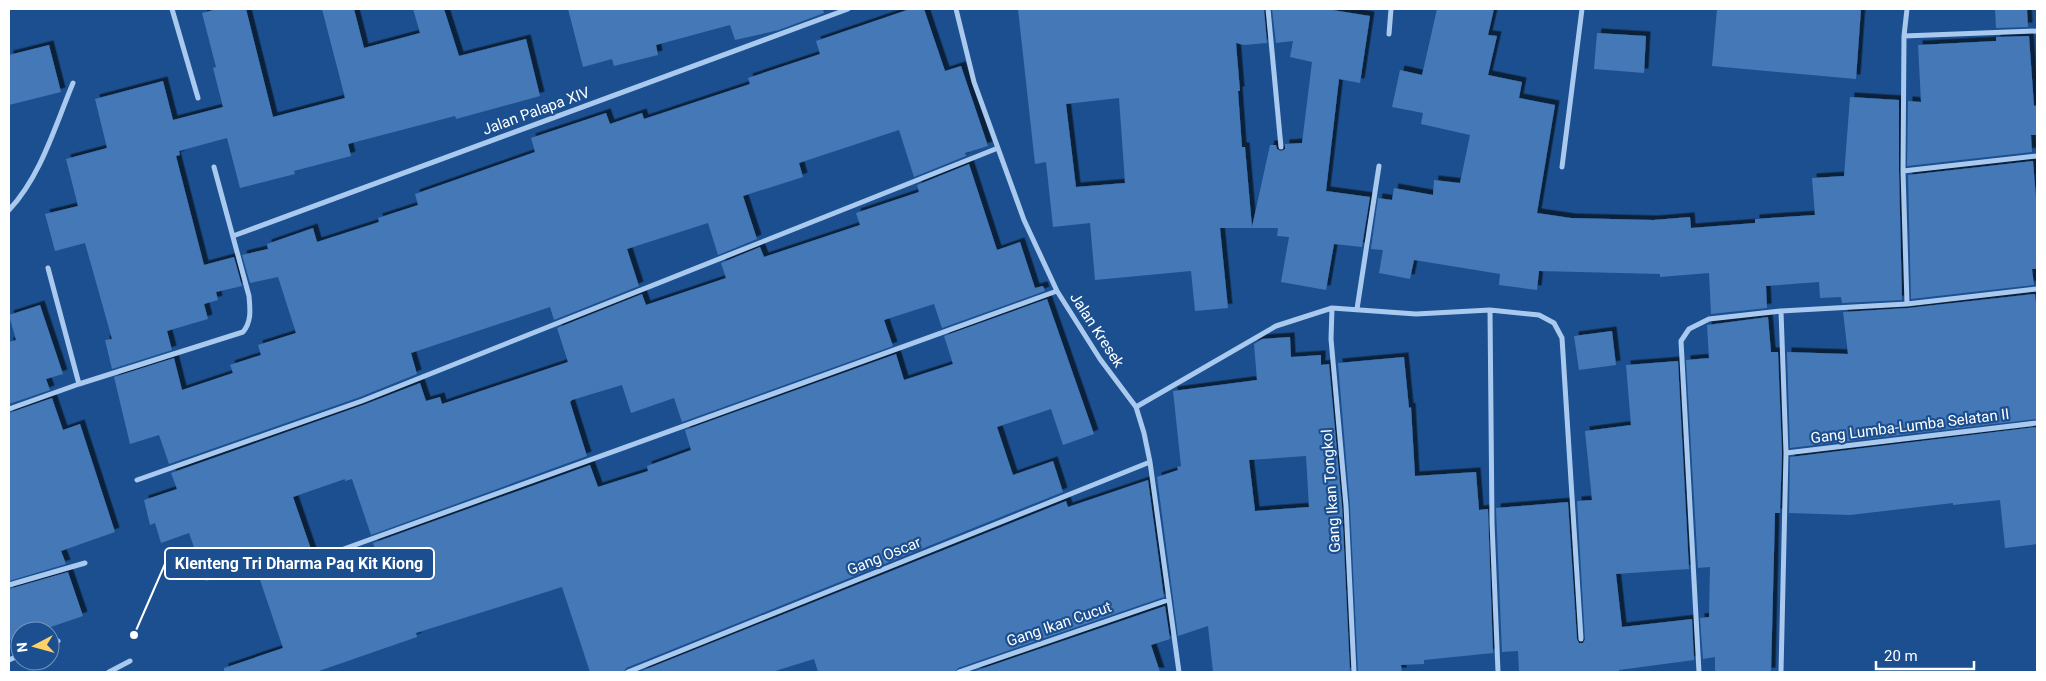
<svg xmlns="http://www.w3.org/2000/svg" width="2046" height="681" font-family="Roboto,sans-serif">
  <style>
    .building { fill: #4478b7; fill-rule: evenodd; filter: url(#shadow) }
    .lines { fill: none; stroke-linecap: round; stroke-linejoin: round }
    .minor { stroke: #a9c9ee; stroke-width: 5 }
    .labels { text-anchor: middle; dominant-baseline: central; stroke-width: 4.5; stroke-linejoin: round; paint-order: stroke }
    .street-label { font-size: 15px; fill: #fff; stroke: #1b4f8f }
    .leader { fill: none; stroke: #fff; stroke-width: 2 }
    .callout-dot { fill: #fff; stroke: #1b4f8f; stroke-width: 2 }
    .callout { fill: #1b4f8f; stroke: #fff; stroke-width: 2 }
    .callout-label { font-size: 16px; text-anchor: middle; font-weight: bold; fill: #fff }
  </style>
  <defs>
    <filter id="shadow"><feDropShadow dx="4.5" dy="-4.5" stdDeviation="0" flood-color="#0009"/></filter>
  </defs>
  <rect width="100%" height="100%" fill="#1b4f8f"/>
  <!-- building -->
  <path class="building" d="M217,9H246L273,117L345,98L322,9H354L364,48L420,33L413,9H444L459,56L526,39L540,96L456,119L455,116L348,144L351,156L294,171L295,174L240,188L227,138L179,151L180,155L176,156L204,265L234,257L242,286L216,292L218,300L204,304L208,319L167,331L172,350L112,369L105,340L112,339L85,243L55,251L45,214L78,206L66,159L107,148L95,99L163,81L173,120L223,107L213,68L216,67L202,13Z
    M568,9H823L824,13L779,30L735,40L730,25L656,45L658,55L614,66L612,59L583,67Z
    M910,9H924L945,71L961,66L988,146L965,153L966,156L914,177L899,130L799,163L803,177L743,196L757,239L718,255L708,223L627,249L639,286L554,320L550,307L411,353L417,374L360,397L169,464L159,435L130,444L114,377L174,358L182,390L233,373L230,365L261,355L258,345L296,333L278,277L250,283L242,255L268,249L267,244L313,228L317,242L379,222L378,218L418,205L415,194L535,152L531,138L606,113L610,124L642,113L644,119L750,84L748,78L820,54L816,41Z
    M1018,9H1264L1267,43L1244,45L1236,43L1240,91H1238L1242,147H1245L1252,227L1270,145H1276L1277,149L1281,151L1285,149V144L1302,143L1312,62L1290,57L1293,41L1276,43L1272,9H1326L1370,16L1360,83L1339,79L1326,191L1370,197L1362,247L1334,244L1326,290L1281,282L1289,237L1277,236L1278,228H1220L1228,308L1195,311L1191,271L1095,280L1090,223L1053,227L1046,162L1035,164ZM1119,98L1125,183L1076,187L1066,104Z
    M1437,9H1494L1488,35L1497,36L1488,75L1522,82L1519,98L1555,105L1537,213L1571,218L1653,220L1690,217L1691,228L1755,223V219L1815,215L1812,178L1844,176L1850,97L1899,100V171L1902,300L1842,303L1841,297L1820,298L1819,282L1766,286L1767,308L1711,314L1709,273L1660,277V274L1539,271L1537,290L1499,285L1500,274L1414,260L1410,279L1379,273L1383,250L1371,249L1378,198L1392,200L1394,188L1433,195L1434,180L1460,183L1470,135L1421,124L1423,113L1392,107L1400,70L1422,75Z
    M1717,9H1861L1856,79L1712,66Z
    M1995,9H2027L2028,27L1996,28Z
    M1597,33L1646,36L1644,73L1594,69Z
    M2029,36L2034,106L2037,105V135H2031L2032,152L1907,166L1908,101L1921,102L1918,45L1996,41V37Z
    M49,45L61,92L9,105V55Z
    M2033,161L2037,211V269H2032L2034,285L1911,299L1908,175Z
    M969,164L997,250L1020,242L1035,288L1043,286L1045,291L942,328L934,304L884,320L893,346L682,422L674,398L631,413L622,385L572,400L570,402L587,456L371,535L352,479L345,481V479L293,497L313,555L282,567L279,572L284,575L316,564L319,571L325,568L329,579L379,561L373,543L590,465L598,487L648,471L647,466L691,450L685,430L896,354L904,380L953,364L944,336L1047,299L1094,434L1063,445L1051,409L997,427L1013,475L1053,461L1063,492L626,668L624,672H590L562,587L416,633L417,637L316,672H224V668L283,648L255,565L206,581L189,533L161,543L155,523L150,525L144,500L177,489L171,473L363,405L420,383L426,401L440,397L442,404L568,362L557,328L642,294L646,305L726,278L721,263L760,247L764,257L860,225L856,213L919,192L917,185Z
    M2035,294L2037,314V419L1790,448L1787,352L1848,354L1843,312L1908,308Z
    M40,305L63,374L46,379L50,390L9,404V342L16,340L9,315Z
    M1768,317L1771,352H1778L1782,453L1780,513H1775L1771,672H1715V657L1703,659L1700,618L1709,617L1710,567L1698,568L1686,360L1709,358L1707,325Z
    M1612,331L1616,365L1579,370L1574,336Z
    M1290,337L1291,357L1321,355V365L1329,364L1342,506L1350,672H1213L1208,626L1178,636L1157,477L1178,470L1177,467L1181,466L1173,391L1257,380L1254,344L1262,339ZM1306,456L1309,507L1255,511L1249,460Z
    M1404,357L1409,408L1411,407L1415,476L1476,472L1479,510L1488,509L1493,653L1424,660V664L1401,665L1402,672H1358L1350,506L1338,363Z
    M1678,361L1689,569L1616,574L1622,627L1692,619L1694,660L1619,670V672H1519L1518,651L1502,652L1496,508L1568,502L1577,639L1579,643H1583L1585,639L1577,501L1592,500L1585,431L1631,425L1626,365Z
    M52,398L63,430L80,424L115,532L61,551L66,564L9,581V413Z
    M2037,427V544L2005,548L2000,500L1953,505V503L1850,515L1789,513L1790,457Z
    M1148,480L1164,597L958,668L955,672H818L814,659L772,672H639L1066,501L1068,507Z
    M68,572L83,616L39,631H20V638L9,641V589Z
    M1165,606L1170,639L1151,645L1160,672H972Z"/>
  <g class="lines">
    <!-- minor -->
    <path class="minor" d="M172,9L198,98
      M956,9L974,82L1024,220L1057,291L1100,359L1136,407L1144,433L1150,462L1179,672
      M1268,9L1281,147
      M1907,9L1904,36L1903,171L1907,304
      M1389,34L1391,9
      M1904,36L2037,31
      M1562,167L1582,9
      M1903,171L2037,156
      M9,210C41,176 55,126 73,83
      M233,236L848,9
      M48,268L79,384
      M1332,308L1331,339L1346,506L1354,672
      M1357,309L1379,166
      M1490,310L1492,523L1498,672
      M1136,407L1276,326L1332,308L1416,314L1490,310L1539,315L1554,323L1562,338L1581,639
      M9,409L79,384L243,332C252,321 250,309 249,296L214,167
      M1786,453L2037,423
      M137,480L362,401L998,148
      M283,571L1057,291
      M9,585L85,563
      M50,644L58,641
      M9,660L20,655
      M109,672L130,661
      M628,672L1150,462
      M959,672L1168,600
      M1699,672L1681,341L1689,329L1709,319L1781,311L1907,304L2037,289
      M1781,672L1786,453L1781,311"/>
  </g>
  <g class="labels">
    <!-- street labels -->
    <g class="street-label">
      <text transform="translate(536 111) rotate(-20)">Jalan Palapa XIV</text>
      <text transform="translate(1097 330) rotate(57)">Jalan Kresek</text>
      <text transform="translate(1910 426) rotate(-7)">Gang Lumba-Lumba Selatan II</text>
      <text transform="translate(1331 491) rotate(-94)">Gang Ikan Tongkol</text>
      <text transform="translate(884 556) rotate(-22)">Gang Oscar</text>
      <text transform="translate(1059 624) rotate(-19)">Gang Ikan Cucut</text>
    </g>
  </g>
  <!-- callouts -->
  <path class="leader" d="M134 635L165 564"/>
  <circle class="callout-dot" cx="134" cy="635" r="5"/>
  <rect class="callout" x="165" y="548" width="269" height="31" rx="5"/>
  <g class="callout-label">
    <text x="299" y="569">Klenteng Tri Dharma Paq Kit Kiong</text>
  </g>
  <!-- border -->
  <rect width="2046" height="681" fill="none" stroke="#ffffff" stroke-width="20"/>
  <!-- north arrow -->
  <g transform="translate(35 646) rotate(264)"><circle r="24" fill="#1b4f8f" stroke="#7695bc"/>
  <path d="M0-4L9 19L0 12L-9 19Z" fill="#ffd166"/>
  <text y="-8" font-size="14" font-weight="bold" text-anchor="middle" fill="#ffffff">N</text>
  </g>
  <!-- scale -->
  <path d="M1876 661v8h98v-8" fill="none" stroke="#ffffff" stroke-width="2.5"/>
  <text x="1884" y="661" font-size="15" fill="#ffffff" stroke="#1b4f8f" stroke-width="4" paint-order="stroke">20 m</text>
</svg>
